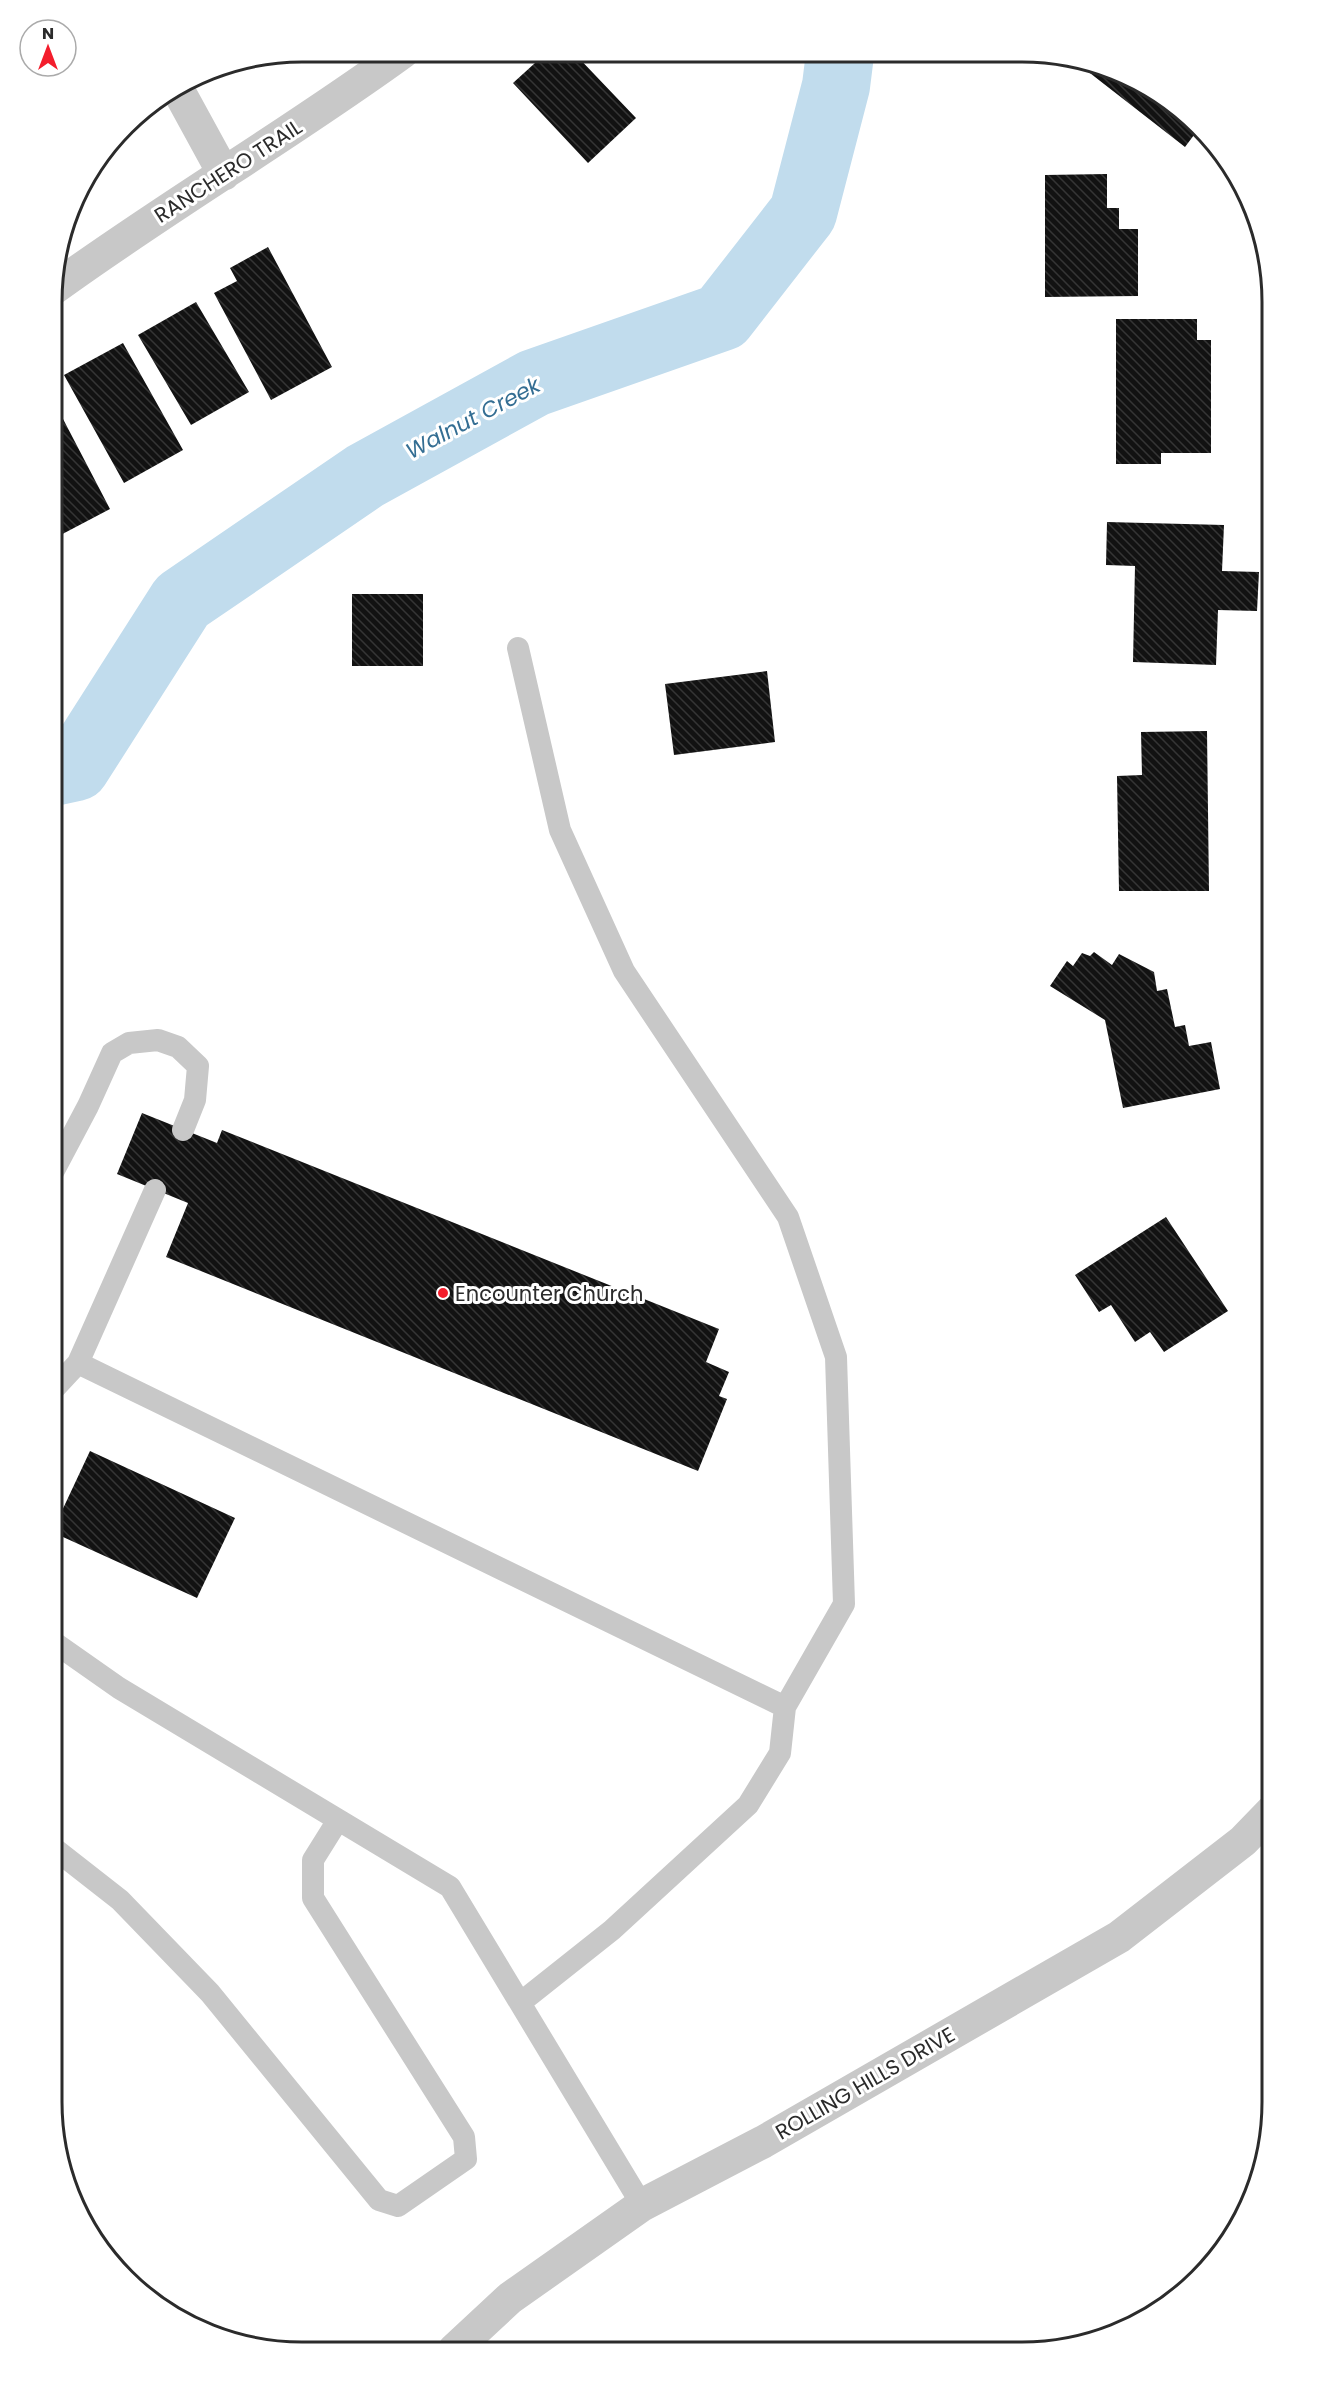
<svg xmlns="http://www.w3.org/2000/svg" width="1324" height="2403" font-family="Poppins,sans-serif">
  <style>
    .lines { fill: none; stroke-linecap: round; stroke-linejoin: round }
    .river { stroke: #c1dced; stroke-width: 68 }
    .building { fill: url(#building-back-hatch) }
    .lane { stroke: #c8c8c8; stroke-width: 22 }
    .street { stroke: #c8c8c8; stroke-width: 33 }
    .poi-dot { fill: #f31d2c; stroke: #fff; stroke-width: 2 }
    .labels { text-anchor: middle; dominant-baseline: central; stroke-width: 6; stroke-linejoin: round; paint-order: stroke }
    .street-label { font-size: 21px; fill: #2b2b2b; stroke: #fff }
    .poi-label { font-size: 21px; fill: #2b2b2b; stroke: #fff; text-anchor: start }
    .water-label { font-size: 22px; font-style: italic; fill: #346e93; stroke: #fff }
    .rim { fill: none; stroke: #2b2b2b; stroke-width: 3 }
  </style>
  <defs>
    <pattern id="building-back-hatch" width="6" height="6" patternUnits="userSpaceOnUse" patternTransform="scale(1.5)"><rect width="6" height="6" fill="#121212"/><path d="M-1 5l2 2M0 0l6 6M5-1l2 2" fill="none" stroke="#353535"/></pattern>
  </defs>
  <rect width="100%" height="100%" fill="#fff"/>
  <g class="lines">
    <!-- river -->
    <path class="river" d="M53,772L76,767L182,601L365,476L534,383L722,317L803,213L836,86L840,54"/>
  </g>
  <!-- building -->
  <path class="building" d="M546,53H574L636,118L588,163L513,83Z
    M1092,63L1133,77L1187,113L1200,127L1185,147L1086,70Z
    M1107,174V208H1119V229H1138V296L1045,297V175Z
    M268,247L332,367L271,400L214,293L237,281L230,268Z
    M196,302L249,392L191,425L138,335Z
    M1116,319H1197V340H1211V453H1161V464H1116Z
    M123,343L183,450L124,483L64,375Z
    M62,417L110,509L53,539V421Z
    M1107,522L1224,525L1222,571L1259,572L1257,611L1218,610L1216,665L1133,662L1135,566L1106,565Z
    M352,594H423V666H352Z
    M767,671L775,742L674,755L665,684Z
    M1207,731L1209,891H1119L1117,776L1142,775L1141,732Z
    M1094,952L1112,965L1119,954L1154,972L1157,991L1167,989L1175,1027L1185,1025L1189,1046L1211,1042L1220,1089L1123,1108L1105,1020L1050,986L1067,961L1073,966L1082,953L1090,956Z
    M142,1113L217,1143L222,1130L719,1329L706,1362L729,1372L719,1396L727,1399L698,1471L166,1257L188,1203L117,1174Z
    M1166,1217L1228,1311L1164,1352L1150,1332L1135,1342L1111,1305L1099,1312L1075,1275Z
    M90,1451L235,1518L197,1598L52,1532Z"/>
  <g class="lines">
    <!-- lane -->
    <path class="lane" d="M518,648L560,830L624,971L788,1217L836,1357L844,1604L785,1707
      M52,1174L88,1106L112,1053L129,1043L158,1040L178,1047L198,1066L195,1100L183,1130
      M78,1363L155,1190
      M52,1391L78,1363L785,1707L780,1753L748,1805L612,1930L520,2003
      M52,1641L119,1688L450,1887L642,2205
      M51,1846L120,1900L210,1993L379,2200L398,2206L466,2159L464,2137L313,1898V1860L338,1820"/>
    <!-- street -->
    <path class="street" d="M177,88L224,174
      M53,289C167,206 289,135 403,52
      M454,2350L510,2298L642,2205L763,2142L1119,1937L1243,1841L1273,1810"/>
  </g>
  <!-- markers -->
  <circle class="poi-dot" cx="443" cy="1293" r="6"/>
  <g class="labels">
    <!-- street labels -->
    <g class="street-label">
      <text transform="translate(228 171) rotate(-33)">RANCHERO TRAIL</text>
      <text transform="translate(865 2083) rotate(-30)">ROLLING HILLS DRIVE</text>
    </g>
    <!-- poi labels -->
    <g class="poi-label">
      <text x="455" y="1293">Encounter Church</text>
    </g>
    <!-- water labels -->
    <g class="water-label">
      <text transform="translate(473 418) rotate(-28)">Walnut Creek</text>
    </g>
  </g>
  <!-- crop -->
  <path d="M0 0H1324V2403H0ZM302 62H1022A240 240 0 0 1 1262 302V2102A240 240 0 0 1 1022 2342H302A240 240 0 0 1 62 2102V302A240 240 0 0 1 302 62Z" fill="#fff" fill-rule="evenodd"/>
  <path class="rim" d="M302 62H1022A240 240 0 0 1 1262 302V2102A240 240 0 0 1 1022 2342H302A240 240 0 0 1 62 2102V302A240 240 0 0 1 302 62Z"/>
  <!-- north arrow -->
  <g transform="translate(48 48)"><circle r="28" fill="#ffffff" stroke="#aaaaaa" stroke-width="1.5"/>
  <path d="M0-4.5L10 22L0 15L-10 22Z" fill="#f31d2c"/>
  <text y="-9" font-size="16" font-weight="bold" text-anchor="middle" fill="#2b2b2b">N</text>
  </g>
</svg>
